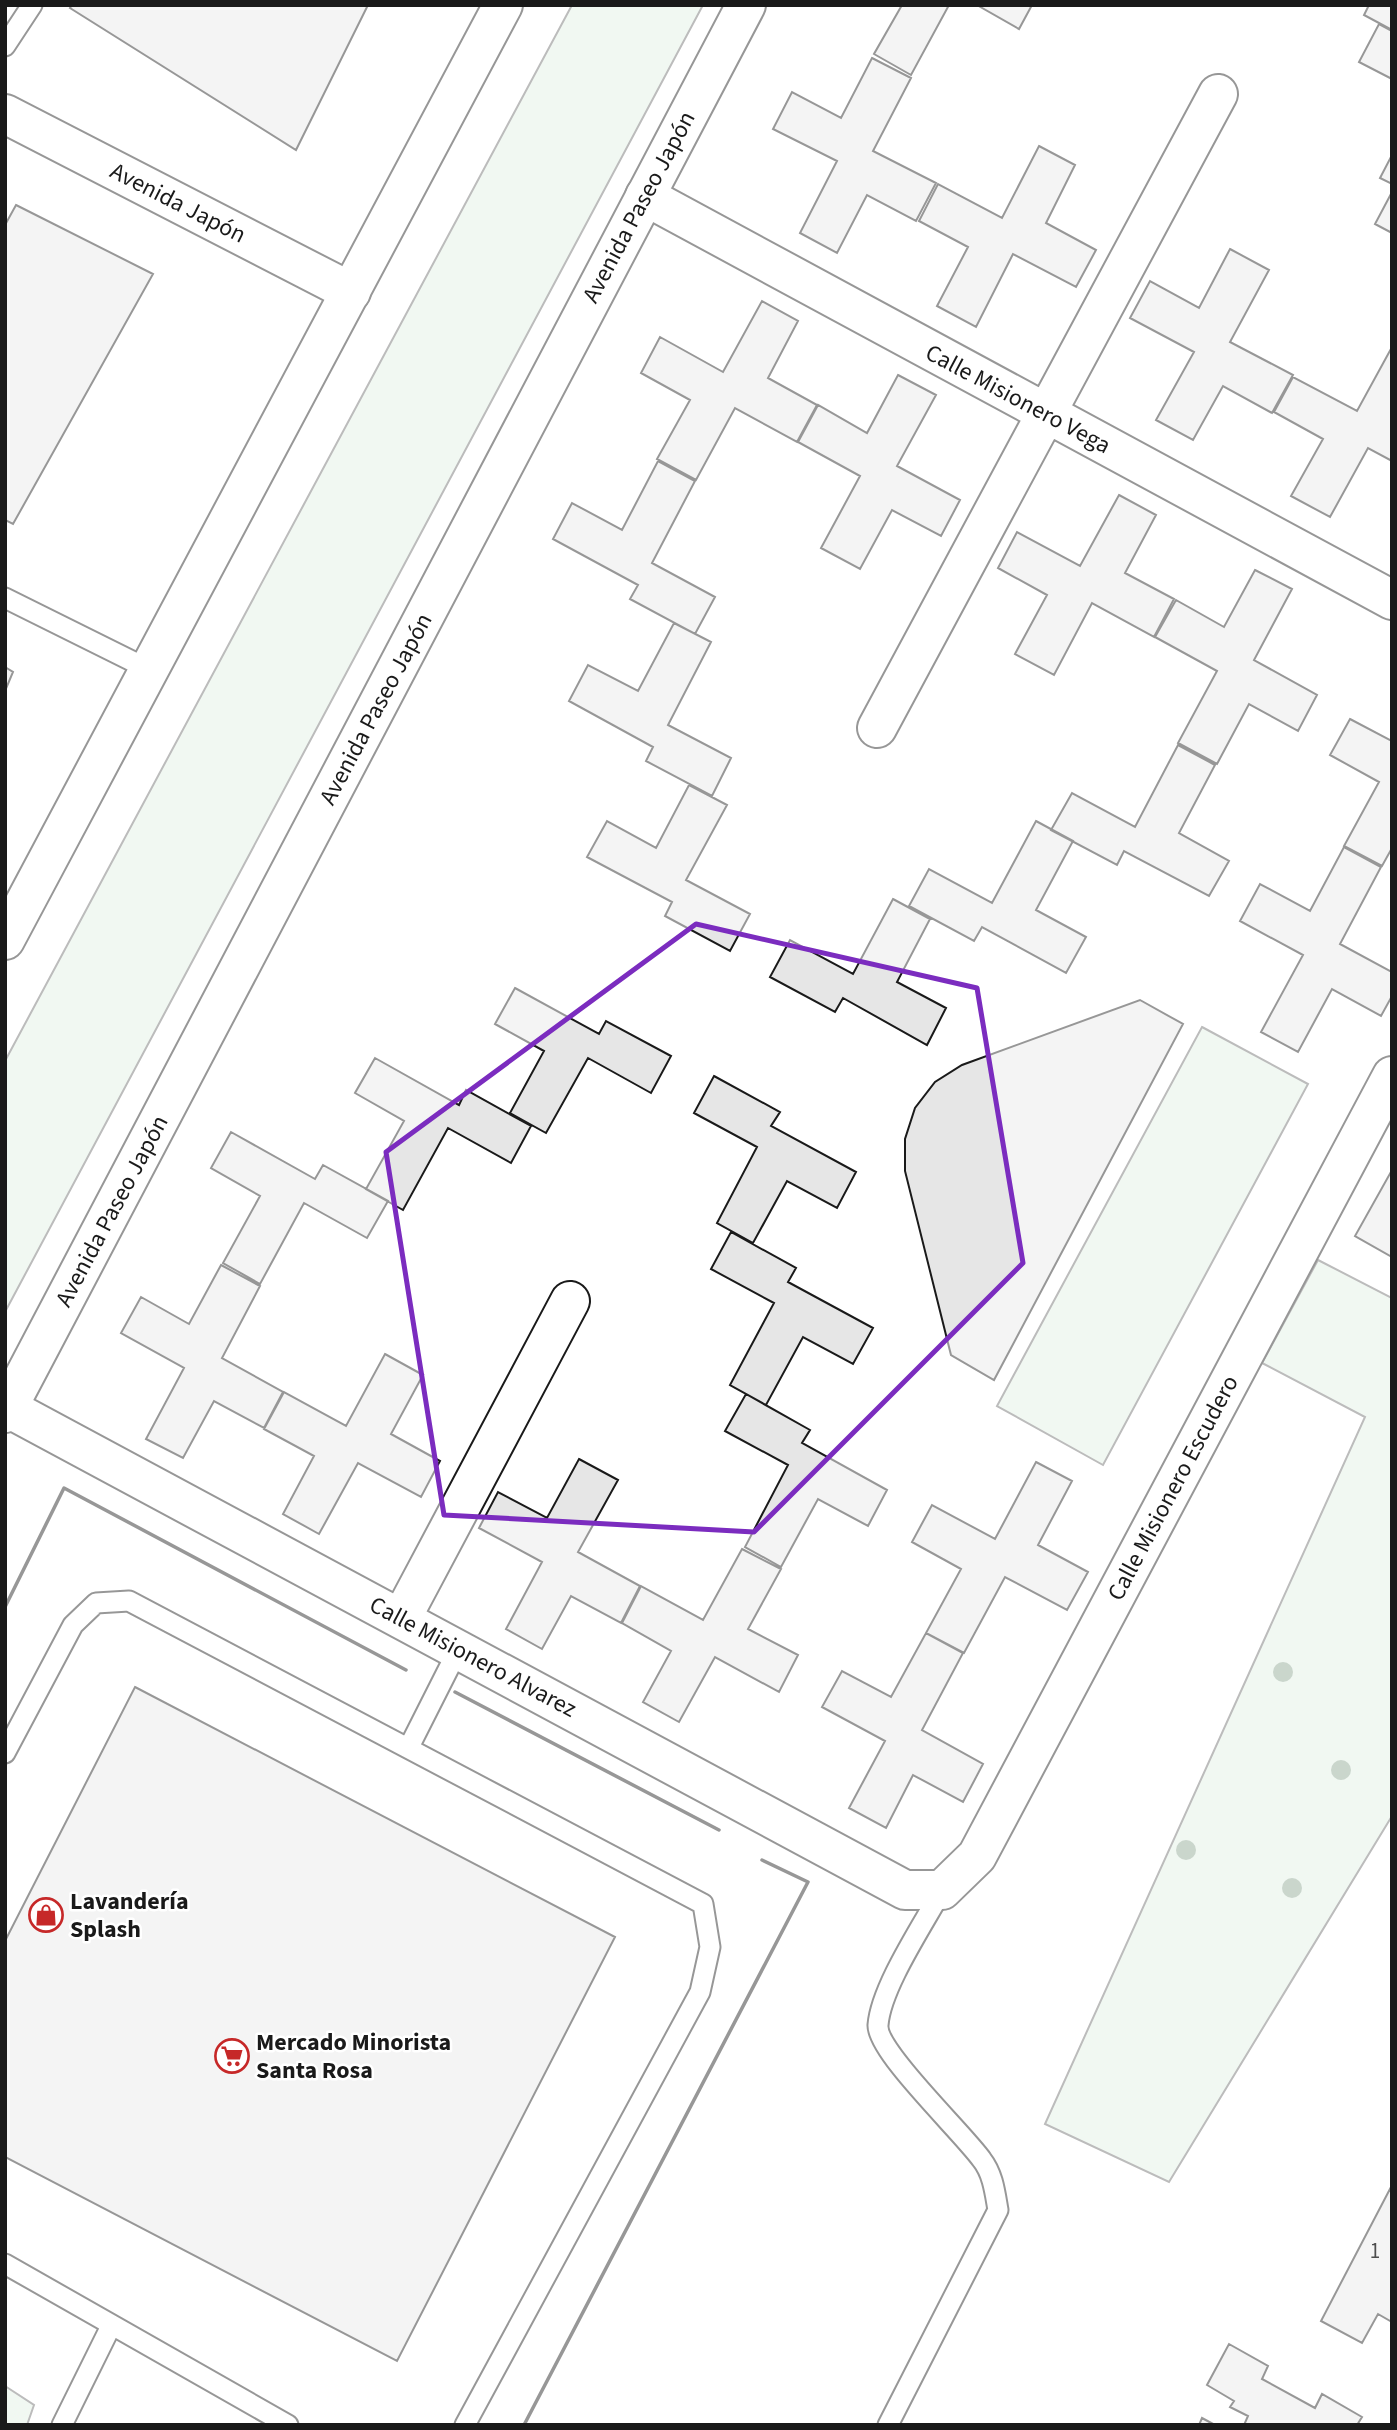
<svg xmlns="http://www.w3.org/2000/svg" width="1397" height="2430" font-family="'Source Sans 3',sans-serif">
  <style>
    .green { fill: #e0efe3; stroke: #6a6a6a; stroke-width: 2 }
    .building { fill: #e6e6e6; stroke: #1a1a1a; stroke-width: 2 }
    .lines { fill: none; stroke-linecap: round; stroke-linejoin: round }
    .lane-casing { stroke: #1a1a1a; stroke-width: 23 }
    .street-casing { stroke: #1a1a1a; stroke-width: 42 }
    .primary-casing { stroke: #1a1a1a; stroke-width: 42 }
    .lane { stroke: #fff; stroke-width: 19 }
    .street { stroke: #fff; stroke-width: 38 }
    .primary { stroke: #fff; stroke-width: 38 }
    .wall { stroke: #1a1a1a; stroke-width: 3.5 }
    .tree { fill: #8aa48f }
    .marked { fill: none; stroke: #7b2cbf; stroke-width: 5; stroke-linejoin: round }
    .labels { text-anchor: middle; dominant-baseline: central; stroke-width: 5; stroke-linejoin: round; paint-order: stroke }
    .number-label { font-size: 21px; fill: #4d4d4d }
    .street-label { font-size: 24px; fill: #1a1a1a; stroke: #fff }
    .poi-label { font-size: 24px; font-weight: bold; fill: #1a1a1a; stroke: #fff; text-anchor: start }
  </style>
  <rect width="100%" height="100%" fill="#fff"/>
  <!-- green -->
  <path class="green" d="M572,5H703L5,1312V1061Z
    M1202,1027L1308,1084L1103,1465L997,1406Z
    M1318,1260L1392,1298V1816L1169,2182L1045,2124L1365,1417L1262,1363Z
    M5,2386L34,2405L27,2425H5Z"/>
  <!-- building -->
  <path class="building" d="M72,5H368L296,150L70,8Z
    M902,5H949L911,75L874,54Z
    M977,5H1032L1019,29Z
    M1369,5H1392V30L1364,15Z
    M1379,24L1392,31V79L1359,62Z
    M872,58L911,78L873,151L936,183L916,221L867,195L837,253L800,233L837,161L773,129L792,92L841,118Z
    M1039,146L1075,165L1046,223L1096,250L1076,287L1013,254L976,327L937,306L968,247L919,221L938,184L1002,218Z
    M1392,155V184L1380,178Z
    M1392,192V233L1375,224Z
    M16,205L153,274L13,524L5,520V225Z
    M1230,249L1269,270L1230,342L1293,375L1272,413L1223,386L1193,440L1156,420L1194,352L1130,318L1150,281L1199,308Z
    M762,301L798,321L768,378L817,405L797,442L735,408L696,480L657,459L690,400L641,373L660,337L723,372Z
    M1392,347V461L1368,448L1330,517L1291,496L1323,439L1274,412L1293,377L1357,411Z
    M898,375L936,395L897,466L960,500L941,536L892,510L860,569L821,548L860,476L798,442L818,405L867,433Z
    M658,461L695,481L652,563L715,597L695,634L630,599L638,585L553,539L572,503L622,530Z
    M1119,495L1156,515L1125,573L1174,599L1154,637L1092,603L1054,675L1015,654L1047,595L998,568L1017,532L1080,566Z
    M1255,570L1292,589L1254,660L1317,695L1298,731L1249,704L1217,764L1178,743L1217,671L1155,637L1176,600L1224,627Z
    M674,623L711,642L668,725L731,758L712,796L646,761L653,747L569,701L588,665L638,691Z
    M5,667L13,672L5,691Z
    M1350,719L1392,741V848L1382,866L1344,846L1379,782L1330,755Z
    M1178,745L1215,765L1179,833L1229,861L1209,896L1124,851L1117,865L1051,830L1072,793L1135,827Z
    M689,785L727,805L686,880L750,914L730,951L665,916L672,902L587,857L607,821L656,848Z
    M1036,821L1073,841L1036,910L1086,937L1066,973L982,927L974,941L909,906L929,869L992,903Z
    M1344,847L1381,867L1340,944L1392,972V996L1381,1016L1332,989L1298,1052L1261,1032L1303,955L1240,921L1260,884L1310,911Z
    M893,899L930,919L897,982L946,1008L927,1045L843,998L835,1012L770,977L790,940L853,974Z
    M515,988L599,1034L606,1021L671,1056L651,1093L588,1058L546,1133L510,1113L544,1051L495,1024Z
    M1140,1000L1183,1024L994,1380L951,1355L905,1171V1139L915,1108L935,1082L962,1065Z
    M375,1058L459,1105L466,1090L531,1126L511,1163L448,1128L403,1210L366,1189L404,1121L355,1093Z
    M714,1076L780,1112L771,1126L856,1172L837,1208L787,1181L753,1243L717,1223L757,1147L694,1113Z
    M231,1132L315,1179L323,1165L388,1201L367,1238L304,1203L260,1284L223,1263L260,1196L211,1168Z
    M1392,1170V1257L1355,1236Z
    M731,1232L796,1268L788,1282L873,1328L853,1364L803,1337L766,1405L730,1385L774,1303L711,1269Z
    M221,1265L260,1286L222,1358L283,1392L264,1428L214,1401L183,1458L146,1439L184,1368L121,1333L141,1297L189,1324Z
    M385,1354L423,1375L391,1434L440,1461L421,1497L358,1463L319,1534L283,1514L314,1456L264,1429L284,1392L346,1426Z
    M746,1394L810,1430L802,1443L887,1490L868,1526L818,1499L781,1567L745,1547L788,1465L725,1431Z
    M579,1459L618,1480L578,1552L640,1586L621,1623L571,1596L542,1649L506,1629L542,1562L479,1528L498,1492L547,1518Z
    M1036,1462L1072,1481L1038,1545L1088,1572L1067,1610L1005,1577L964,1653L926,1633L961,1569L912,1542L932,1505L995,1539Z
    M742,1549L781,1569L748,1629L798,1655L779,1692L715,1657L679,1722L643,1702L671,1651L622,1623L641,1586L703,1620Z
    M926,1633L963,1653L922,1730L983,1764L963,1802L913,1775L886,1828L849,1808L885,1741L822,1707L842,1671L891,1697Z
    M135,1687L615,1937L397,2361L5,2157V1941Z
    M1391,2187L1392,2322L1378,2314L1362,2343L1321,2321Z
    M1229,2344L1268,2366L1262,2379L1315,2408L1322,2394L1362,2417L1357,2425H1244L1248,2416L1230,2407L1234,2401L1207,2385Z
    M1202,2418L1215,2425H1199Z"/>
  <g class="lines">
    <!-- lane casing -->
    <g class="lane-casing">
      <path id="lane" d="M5,46L32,5
        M5,598L150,670
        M409,1747L458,1650
        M5,1753L73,1625L96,1603L129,1601L703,1904L710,1947L700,1992L465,2425
        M5,2264L288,2425
        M62,2425L111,2326
        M888,2425L998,2210C995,2193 993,2174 982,2160C964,2134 876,2051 878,2025C881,1987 923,1925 942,1890"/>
    </g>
    <!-- street casing -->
    <g class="street-casing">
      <path id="street" d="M5,114L351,292
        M645,196L1392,600
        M877,728L1218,94
        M8,1408L905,1890H942L977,1856L1392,1076
        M401,1619L570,1301"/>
    </g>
    <!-- primary casing -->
    <g class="primary-casing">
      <path id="primary" d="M5,940L503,5
        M5,1413L746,5"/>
    </g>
    <!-- lane -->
    <use href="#lane" class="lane"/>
    <!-- street -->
    <use href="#street" class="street"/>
    <!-- primary -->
    <use href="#primary" class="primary"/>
    <!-- wall -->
    <path class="wall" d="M5,1607L64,1488L406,1670
      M455,1692L719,1830
      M524,2425L808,1882L762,1860"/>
  </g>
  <!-- trees -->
  <g class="tree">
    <circle cx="1283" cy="1672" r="10"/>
    <circle cx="1341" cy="1770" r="10"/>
    <circle cx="1186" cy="1850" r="10"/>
    <circle cx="1292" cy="1888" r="10"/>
  </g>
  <!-- marked area -->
  <path d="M0 0H1397V2430H0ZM696,924L977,988L1023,1263L754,1532L444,1515L386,1152Z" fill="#fff" fill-opacity=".55" fill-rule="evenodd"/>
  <path class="marked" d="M696,924L977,988L1023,1263L754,1532L444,1515L386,1152Z"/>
  <!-- icons -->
  <defs>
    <g id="shop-ring" transform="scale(1.75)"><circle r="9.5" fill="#fff" stroke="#c62828" stroke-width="1.5"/><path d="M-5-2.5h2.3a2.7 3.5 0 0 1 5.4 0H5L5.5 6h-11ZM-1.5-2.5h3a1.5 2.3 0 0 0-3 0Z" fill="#c62828"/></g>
    <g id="supermarket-ring" transform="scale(1.75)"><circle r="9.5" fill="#fff" stroke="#c62828" stroke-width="1.5"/><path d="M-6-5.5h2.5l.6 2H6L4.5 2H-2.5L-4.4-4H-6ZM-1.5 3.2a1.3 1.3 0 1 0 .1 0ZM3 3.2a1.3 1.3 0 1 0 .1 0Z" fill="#c62828"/></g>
  </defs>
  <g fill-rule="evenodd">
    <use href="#shop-ring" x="46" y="1915"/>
    <use href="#supermarket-ring" x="232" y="2056"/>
  </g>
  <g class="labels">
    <!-- number labels -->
    <g class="number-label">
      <text x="1375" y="2251">1</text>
    </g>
    <!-- street labels -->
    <g class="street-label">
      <text transform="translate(178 203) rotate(27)">Avenida Japón</text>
      <text transform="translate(639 207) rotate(-62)">Avenida Paseo Japón</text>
      <text transform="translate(1018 399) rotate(28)">Calle Misionero Vega</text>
      <text transform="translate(376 709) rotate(-62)">Avenida Paseo Japón</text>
      <text transform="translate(112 1211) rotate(-62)">Avenida Paseo Japón</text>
      <text transform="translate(1173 1488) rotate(-62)">Calle Misionero Escudero</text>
      <text transform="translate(473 1657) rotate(28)">Calle Misionero Alvarez</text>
    </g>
    <!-- poi labels -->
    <g class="poi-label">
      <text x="70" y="1901">Lavandería<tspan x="70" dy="28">Splash</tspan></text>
      <text x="256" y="2042">Mercado Minorista<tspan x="256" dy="28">Santa Rosa</tspan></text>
    </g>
  </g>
  <!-- border -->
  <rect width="1397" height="2430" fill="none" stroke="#1a1a1a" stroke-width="14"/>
</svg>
